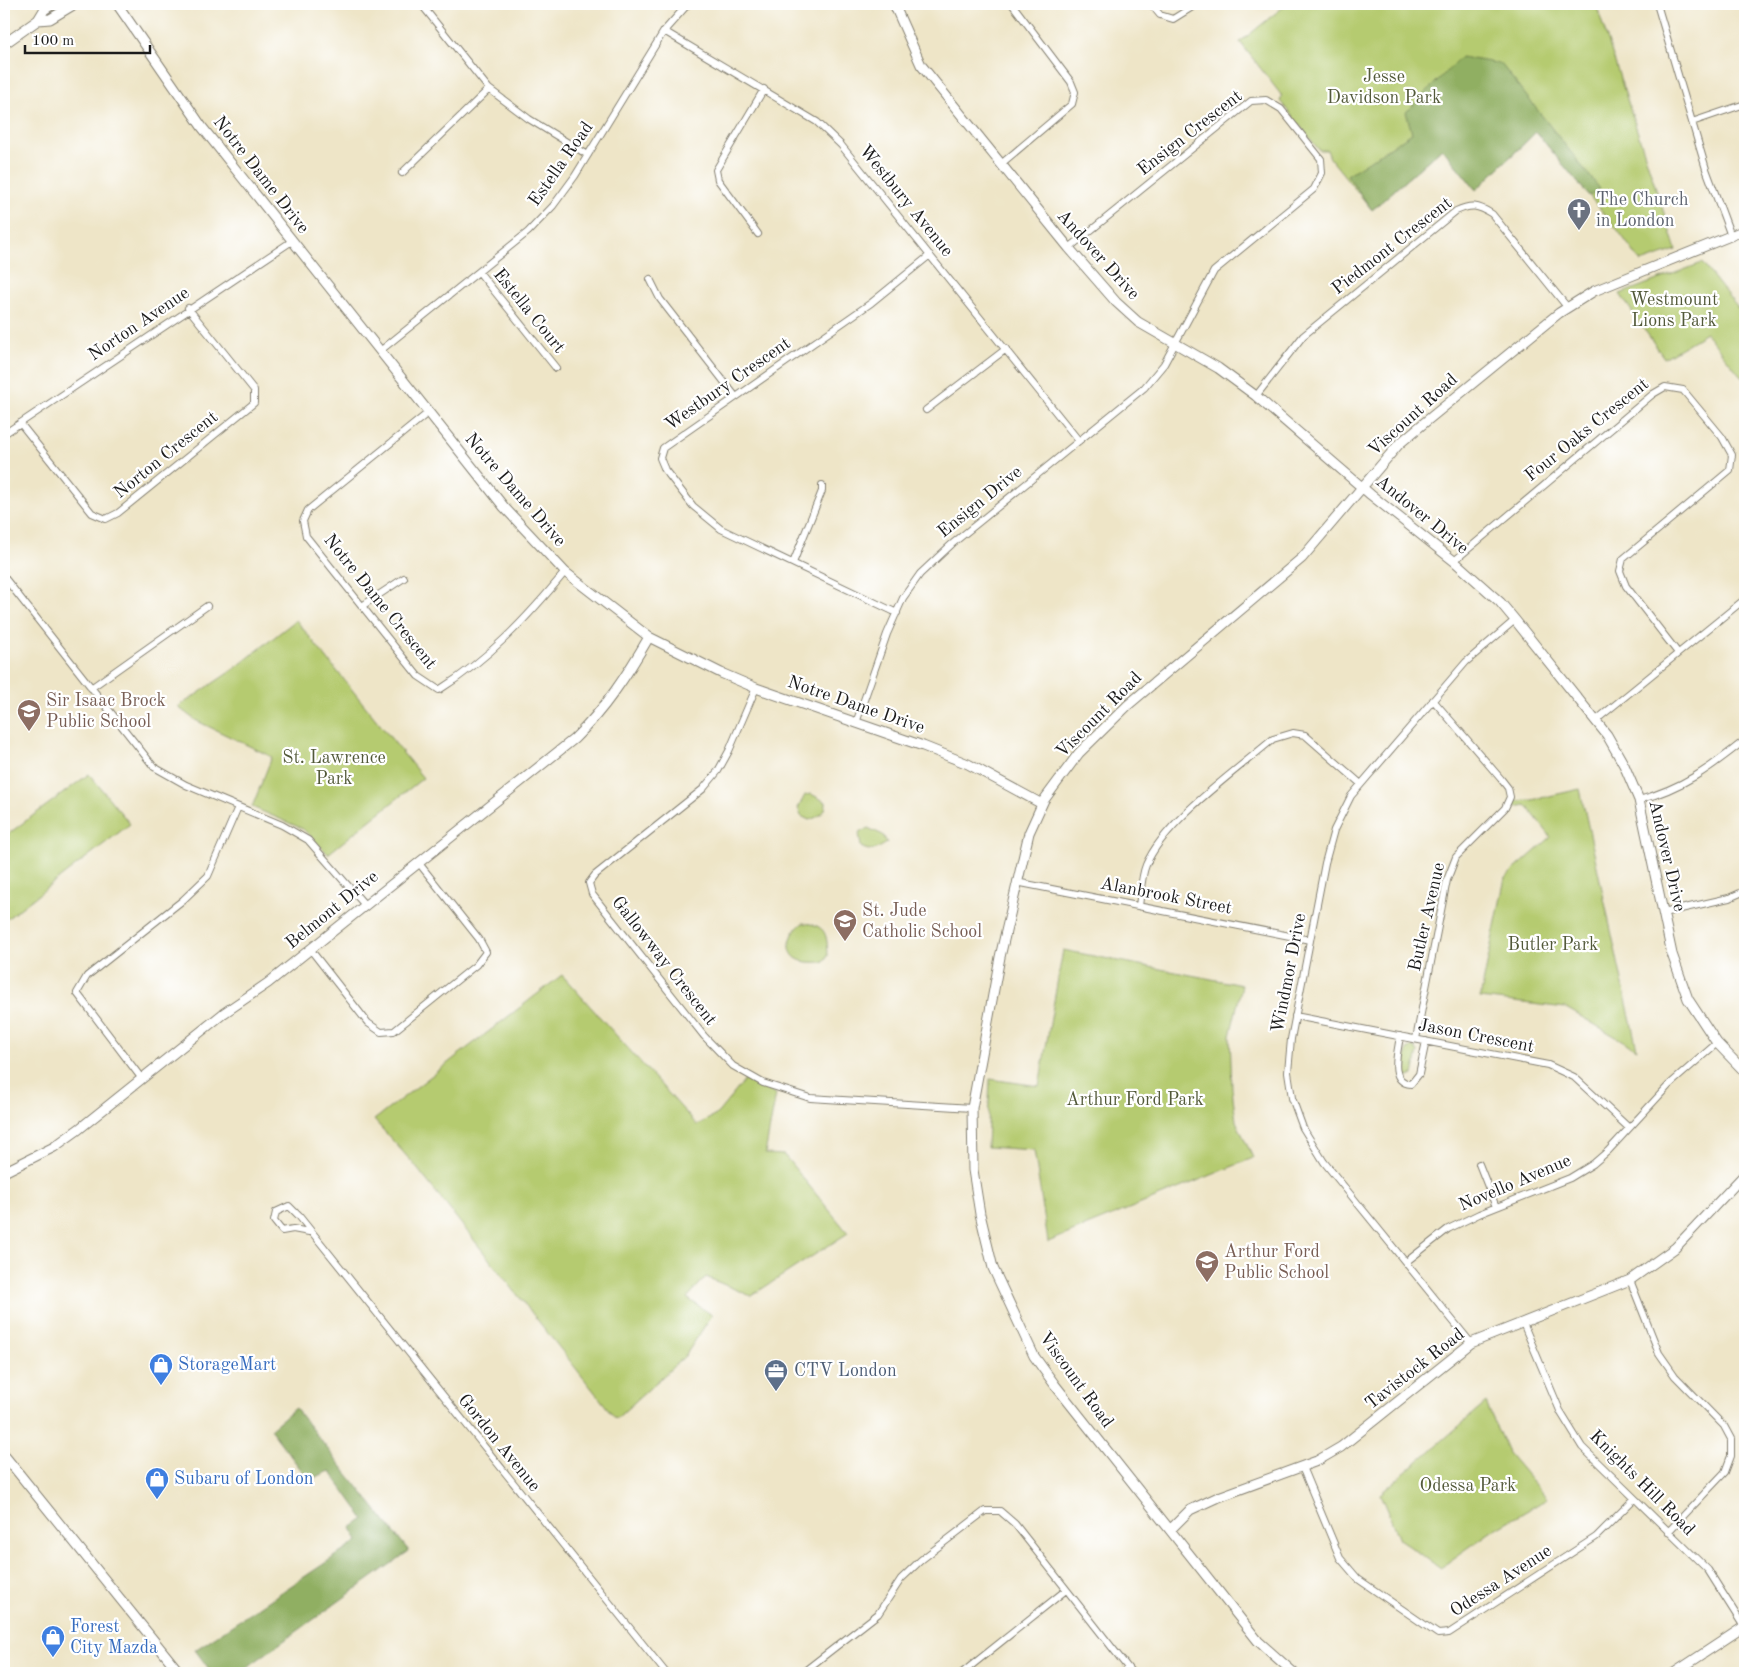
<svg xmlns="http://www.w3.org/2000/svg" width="1749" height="1677" font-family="'Old Standard TT',serif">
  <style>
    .green { fill: #b5cb6f; stroke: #687446 }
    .forest { fill: #90af62; stroke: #56663f }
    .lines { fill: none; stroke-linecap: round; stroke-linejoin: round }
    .street-casing { stroke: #858072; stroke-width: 8 }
    .secondary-casing { stroke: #858072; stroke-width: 11 }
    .street { stroke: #fff; stroke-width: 6 }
    .secondary { stroke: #fff; stroke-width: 9 }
    .labels { text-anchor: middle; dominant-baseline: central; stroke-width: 4.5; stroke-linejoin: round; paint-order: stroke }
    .park-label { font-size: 18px; fill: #525939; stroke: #fff }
    .street-label { font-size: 18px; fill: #1c1c1c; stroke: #fff }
    .worship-label { font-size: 18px; fill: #5b616d; stroke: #fff; text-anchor: start }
    .education-label { font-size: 18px; fill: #785e54; stroke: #fff; text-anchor: start }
    .shop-label { font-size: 18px; fill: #366cbe; stroke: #fff; text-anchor: start }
    .service-label { font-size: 18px; fill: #4e5e75; stroke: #fff; text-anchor: start }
  </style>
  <rect width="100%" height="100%" fill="#fff"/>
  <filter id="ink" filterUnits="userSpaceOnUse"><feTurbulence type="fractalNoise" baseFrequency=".02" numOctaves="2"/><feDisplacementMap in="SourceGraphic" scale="10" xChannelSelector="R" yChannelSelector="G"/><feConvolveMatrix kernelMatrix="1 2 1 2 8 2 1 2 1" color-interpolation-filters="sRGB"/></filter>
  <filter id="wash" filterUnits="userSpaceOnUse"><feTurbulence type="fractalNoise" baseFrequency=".0096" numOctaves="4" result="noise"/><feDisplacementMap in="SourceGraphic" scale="20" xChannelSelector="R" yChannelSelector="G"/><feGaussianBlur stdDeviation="1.12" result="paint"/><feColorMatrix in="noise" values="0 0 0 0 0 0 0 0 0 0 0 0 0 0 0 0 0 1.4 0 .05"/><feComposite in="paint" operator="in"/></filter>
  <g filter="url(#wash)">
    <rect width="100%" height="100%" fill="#eee5c7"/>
    <!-- green -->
    <path class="green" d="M1287,4H1596L1676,250L1641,262L1617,229L1536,132L1476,190L1442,148L1372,210L1330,158L1327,150H1319L1280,101L1282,96L1240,42Z
      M1702,263L1745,317V381L1706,333L1664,358L1620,294Z
      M296,620L423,778L328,854L303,829L252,807L272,757L195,720L178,707L234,669Z
      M89,774L130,824L4,921V837Z
      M1580,789L1637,1049L1566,1008L1480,998L1505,878L1551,837L1526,805L1515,807L1513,801L1532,800Z
      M811,794L826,802C827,813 818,817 809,820L801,816L798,808L805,795Z
      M868,828L883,835L887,843C877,849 871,853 861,847L859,833Z
      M803,923C827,925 827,935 828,956L823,962C816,962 808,963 802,961C782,955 790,931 803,923Z
      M1063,950L1242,985L1230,1036L1232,1089L1236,1121L1253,1158L1048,1242L1034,1150L987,1147L990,1079L1039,1086Z
      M562,975L697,1125L716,1115L745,1080L776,1094L765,1154L784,1155L848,1233L751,1296L706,1277L687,1298L712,1315L685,1356L616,1419L412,1162L374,1120Z
      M1413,1047L1418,1052L1413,1075L1406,1078L1403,1072L1407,1050Z
      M1486,1403L1508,1453L1547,1499L1492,1531L1440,1568L1399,1539L1380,1494Z"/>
    <!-- forest -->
    <path class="forest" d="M1461,57L1501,64L1600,189L1589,196L1536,132L1476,190L1442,148L1372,210L1347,175L1412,133L1406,112Z
      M295,1408L409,1551L239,1673H212L195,1650L358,1541L351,1528L364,1519L330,1471L309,1480L270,1429Z"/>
  </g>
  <g filter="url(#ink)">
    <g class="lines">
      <!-- street casing -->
      <g class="street-casing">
        <path id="street" d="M421,4L489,89L529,119L588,155
          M1151,4L1160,15L1173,19L1197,4
          M1657,4L1706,169L1731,236
          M664,31L817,122L841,145L1079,441
          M1692,122L1745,104
          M1001,164L1072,104L1075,92L1071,82L1012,4
          M402,173L489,89
          M758,234L718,180L716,170L764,89
          M479,272L556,368
          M650,279L660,299L736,397
          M380,351L528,232L553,206L575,176L664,31L688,4
          M1256,396L1303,336L1456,211C1471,204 1478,205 1492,214L1568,308
          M926,410L1006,349
          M429,412L308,510L303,521L306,536L418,676L439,690C489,659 528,617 565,572
          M20,423L92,513L106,519L118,513L254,403V390L188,308
          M4,434L292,241
          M1454,561L1653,394L1665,387L1683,390L1722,437L1732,455L1730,470L1623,559L1620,571L1626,586L1678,653
          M793,563L822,491V485
          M4,577L154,767L186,785L282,825L308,840L364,904
          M362,606L404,578
          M897,613L721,529L693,506L665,470L660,458L663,448L871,303L930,255
          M91,688L207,606
          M756,688L729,751L718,771L703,789L595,875L589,883L592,894L704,1036L733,1066L763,1083L810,1098L972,1108
          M1595,721L1745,599
          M856,723L887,634L903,598L920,574L952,544L1144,388L1164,364L1214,271L1314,189L1322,173L1321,159L1281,109L1266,100L1251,101L1069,248
          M1639,800C1683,788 1710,768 1745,740
          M1016,882L1310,940
          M1139,906C1141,893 1141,877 1146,865C1164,821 1236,771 1273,739L1293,733L1305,735L1361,784
          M1663,913L1729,898L1745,891
          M310,949L368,1023L381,1032L394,1031L476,965L486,952L479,939L418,862
          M1295,1016L1548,1065L1574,1077L1629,1128
          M1400,1036C1398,1052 1388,1082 1411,1084L1419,1074L1426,1041
          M1416,1039L1447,880L1456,857L1505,808L1510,797L1508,788L1501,779L1433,700
          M142,1079L77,993L87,976L183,900L208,876L238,807
          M1479,1164L1496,1207
          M309,1232L293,1229L282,1231L274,1221L276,1212L289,1206L299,1216L666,1673
          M1406,1262L1448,1229L1479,1214L1570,1178L1593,1164L1608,1151L1669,1085L1717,1043
          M1630,1280L1659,1353L1675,1376L1724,1426L1731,1439V1456L1725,1472L1668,1532
          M1523,1323L1561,1413L1582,1447L1708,1570L1744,1627
          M1471,1343L1324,1162L1303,1128L1292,1098L1288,1072L1291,1039L1325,863L1334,830L1351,796L1466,662L1515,620
          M1302,1467L1340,1558L1358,1579L1438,1634L1449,1633L1596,1537L1634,1499
          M802,1673L878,1614L901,1579L921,1560L985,1511H1000L1015,1524L1132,1673
          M962,1673L1066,1590
          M1122,1673L1128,1668"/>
      </g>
      <!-- secondary casing -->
      <g class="secondary-casing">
        <path id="secondary" d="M117,4L202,127L504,507L565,572L649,637L721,673L756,688L923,746L968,764L1042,804
          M894,4L921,65L1069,248L1116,302L1138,322L1218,368L1256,396L1371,495L1454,561L1500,602L1515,620L1607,735L1624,765L1639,800L1672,954L1688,999L1717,1043L1745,1072
          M38,20L50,19L75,4
          M4,44L38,20L44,10L53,4
          M4,1172L54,1147L79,1129L224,1013L268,983L574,739C605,709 627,675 649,637
          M4,1455L180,1673
          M1170,1530L1190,1510L1216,1498L1317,1461L1341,1447L1471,1343L1630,1280L1675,1248L1745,1174
          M1294,1673L1258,1641L1055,1385L1034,1356L993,1268L980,1214L973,1170L972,1108L1000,957L1029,833L1044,800L1079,753L1128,705L1302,558L1399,444L1424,423L1559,313L1594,291L1745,230
          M1674,1673L1745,1626"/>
      </g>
      <!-- street -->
      <use href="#street" class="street"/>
      <!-- secondary -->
      <use href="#secondary" class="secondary"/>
    </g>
  </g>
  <!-- icons -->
  <defs>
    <g id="church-pin" transform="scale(1.25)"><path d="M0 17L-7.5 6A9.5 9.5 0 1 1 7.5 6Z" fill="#6b7280" stroke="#fff"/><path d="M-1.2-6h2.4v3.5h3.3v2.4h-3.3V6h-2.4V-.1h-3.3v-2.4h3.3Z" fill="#fff"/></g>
    <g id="school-pin" transform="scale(1.25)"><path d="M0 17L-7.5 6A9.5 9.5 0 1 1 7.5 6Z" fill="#8d6e63" stroke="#fff"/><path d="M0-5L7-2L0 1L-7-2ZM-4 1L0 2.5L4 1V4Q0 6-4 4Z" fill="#fff"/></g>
    <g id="shop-pin" transform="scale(1.25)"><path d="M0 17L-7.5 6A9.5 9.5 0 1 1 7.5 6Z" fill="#3f7fe0" stroke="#fff"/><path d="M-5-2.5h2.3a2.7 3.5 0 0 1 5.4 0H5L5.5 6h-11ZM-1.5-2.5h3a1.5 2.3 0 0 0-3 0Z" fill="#fff"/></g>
    <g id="office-pin" transform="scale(1.25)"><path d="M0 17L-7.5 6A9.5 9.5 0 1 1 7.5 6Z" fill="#5c6f8a" stroke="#fff"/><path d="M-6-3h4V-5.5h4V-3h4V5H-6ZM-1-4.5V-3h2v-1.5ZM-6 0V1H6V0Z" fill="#fff"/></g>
  </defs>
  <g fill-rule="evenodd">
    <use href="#church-pin" x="1579" y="210"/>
    <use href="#school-pin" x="29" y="711"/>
    <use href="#school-pin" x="845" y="921"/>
    <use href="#school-pin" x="1207" y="1262"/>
    <use href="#shop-pin" x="161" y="1365"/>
    <use href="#office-pin" x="776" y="1371"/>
    <use href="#shop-pin" x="157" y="1479"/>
    <use href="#shop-pin" x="53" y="1637"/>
  </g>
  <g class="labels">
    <!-- park labels -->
    <g class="park-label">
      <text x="1384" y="77">Jesse<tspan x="1384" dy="21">Davidson Park</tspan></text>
      <text x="1674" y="300">Westmount<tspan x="1674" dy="21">Lions Park</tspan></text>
      <text x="334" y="758">St. Lawrence<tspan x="334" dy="21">Park</tspan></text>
      <text x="1553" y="945">Butler Park</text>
      <text x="1135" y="1100">Arthur Ford Park</text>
      <text x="1468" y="1486">Odessa Park</text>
    </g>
    <!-- street labels -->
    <g class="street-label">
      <text transform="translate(1190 133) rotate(-38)">Ensign Crescent</text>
      <text transform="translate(561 164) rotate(-55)">Estella Road</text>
      <text transform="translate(261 175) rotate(52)">Notre Dame Drive</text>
      <text transform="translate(906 201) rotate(51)">Westbury Avenue</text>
      <text transform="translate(1392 246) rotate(-38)">Piedmont Crescent</text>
      <text transform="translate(1098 255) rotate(48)">Andover Drive</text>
      <text transform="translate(529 311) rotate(51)">Estella Court</text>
      <text transform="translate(139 324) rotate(-34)">Norton Avenue</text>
      <text transform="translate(728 384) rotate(-35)">Westbury Crescent</text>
      <text transform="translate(1413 415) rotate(-42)">Viscount Road</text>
      <text transform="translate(1587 430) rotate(-39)">Four Oaks Crescent</text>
      <text transform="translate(166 455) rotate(-39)">Norton Crescent</text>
      <text transform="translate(515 490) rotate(49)">Notre Dame Drive</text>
      <text transform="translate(980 502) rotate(-39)">Ensign Drive</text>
      <text transform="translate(1422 515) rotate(39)">Andover Drive</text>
      <text transform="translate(380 602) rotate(51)">Notre Dame Crescent</text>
      <text transform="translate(856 705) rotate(19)">Notre Dame Drive</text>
      <text transform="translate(1099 715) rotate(-45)">Viscount Road</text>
      <text transform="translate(1667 856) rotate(77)">Andover Drive</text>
      <text transform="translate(1166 896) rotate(11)">Alanbrook Street</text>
      <text transform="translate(332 910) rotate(-39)">Belmont Drive</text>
      <text transform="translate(1427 917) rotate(-77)">Butler Avenue</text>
      <text transform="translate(664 961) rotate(52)">Gallowway Crescent</text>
      <text transform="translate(1289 973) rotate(-79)">Windmor Drive</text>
      <text transform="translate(1476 1036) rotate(11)">Jason Crescent</text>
      <text transform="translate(1515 1183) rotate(-23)">Novello Avenue</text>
      <text transform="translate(1415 1369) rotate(-38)">Tavistock Road</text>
      <text transform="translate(1076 1380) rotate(54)">Viscount Road</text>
      <text transform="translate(499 1443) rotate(51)">Gordon Avenue</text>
      <text transform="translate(1642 1483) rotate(45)">Knights Hill Road</text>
      <text transform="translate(1501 1581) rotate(-33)">Odessa Avenue</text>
    </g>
    <!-- worship labels -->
    <g class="worship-label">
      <text x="1596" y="200">The Church<tspan x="1596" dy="21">in London</tspan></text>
    </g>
    <!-- education labels -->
    <g class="education-label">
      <text x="46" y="701">Sir Isaac Brock<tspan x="46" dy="21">Public School</tspan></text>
      <text x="862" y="911">St. Jude<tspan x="862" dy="21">Catholic School</tspan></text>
      <text x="1224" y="1252">Arthur Ford<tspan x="1224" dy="21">Public School</tspan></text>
    </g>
    <!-- shop labels -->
    <g class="shop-label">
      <text x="178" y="1365">StorageMart</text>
      <text x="174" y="1479">Subaru of London</text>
      <text x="70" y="1627">Forest<tspan x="70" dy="21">City Mazda</tspan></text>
    </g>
    <!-- service labels -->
    <g class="service-label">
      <text x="794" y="1371">CTV London</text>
    </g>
  </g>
  <!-- margin -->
  <rect width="1749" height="1677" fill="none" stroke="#fff" stroke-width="20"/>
  <!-- scale -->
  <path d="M25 45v8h125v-8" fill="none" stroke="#1c1c1c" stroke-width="2.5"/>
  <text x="32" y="45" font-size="15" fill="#1c1c1c" stroke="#ffffff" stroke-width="4" paint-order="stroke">100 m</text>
</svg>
